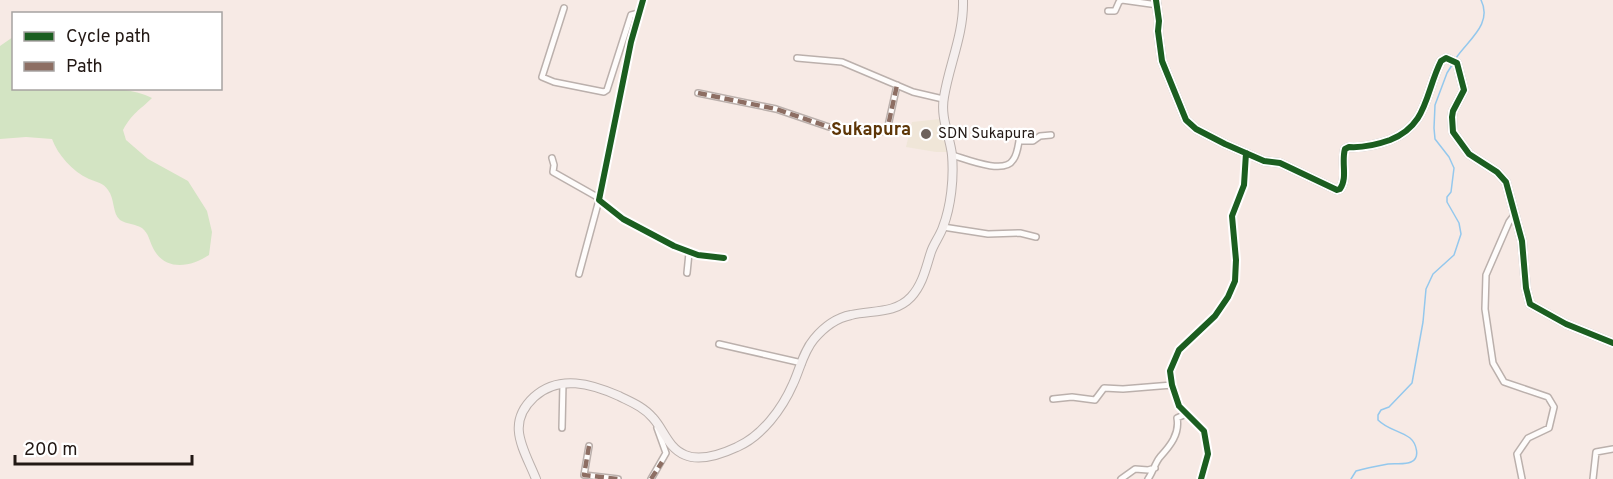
<svg xmlns="http://www.w3.org/2000/svg" width="1613" height="479" font-family="Overpass,sans-serif">
  <style>
    .education { fill: #f0e6d8 }
    .green { fill: #d3e4c3 }
    .lines { fill: none; stroke-linecap: round; stroke-linejoin: round }
    .stream { stroke: #94c8ed; stroke-width: 1.5 }
    .street-casing { stroke: #bbb0ac; stroke-width: 8 }
    .secondary-casing { stroke: #bbb0ac; stroke-width: 10 }
    .street { stroke: #fefcfb; stroke-width: 5 }
    .secondary { stroke: #f5efee; stroke-width: 8 }
    .quiet { stroke: #8d6e63; stroke-width: 4.5; stroke-dasharray: 9 4.5; stroke-linecap: butt }
    .cycleway-casing { stroke: #fff; stroke-width: 10 }
    .cycleway { stroke: #1b5e20; stroke-width: 6 }
    .poi-dot { fill: #6d625d; stroke: #fff; stroke-width: 2 }
    .labels { text-anchor: middle; dominant-baseline: central; stroke-width: 4.5; stroke-linejoin: round; paint-order: stroke }
    .poi-label { font-size: 15px; fill: #221814; stroke: #fff; text-anchor: start }
    .quarter-label { font-size: 18px; font-weight: bold; fill: #5e3607; stroke: #fff }
  </style>
  <rect width="100%" height="100%" fill="#f7eae5"/>
  <!-- education -->
  <path class="education" d="M940,119L947,152H936L906,147L912,122Z"/>
  <!-- green -->
  <path class="green" d="M13,37L14,88C48,88 124,82 152,98C139,111 133,112 123,130L126,140L148,159L188,181L207,211L212,232L209,255C191,267 165,272 153,248C149,240 149,234 142,228C136,224 126,224 120,220C112,213 115,199 108,190C104,183 96,182 89,179C72,171 58,155 52,139L26,137L0,139V46Z"/>
  <g class="lines">
    <!-- stream -->
    <path class="stream" d="M1456,58C1468,40 1493,24 1481,0
      M1351,479L1356,471C1366,468 1377,466 1388,464C1395,463 1405,465 1411,462C1421,458 1416,443 1410,438C1399,430 1388,430 1378,420V415L1381,410L1389,407L1412,383L1423,322L1426,289L1433,274L1454,255L1461,234L1459,223L1447,202V197L1451,192L1454,168L1449,157L1435,139L1434,128L1435,105L1447,73L1452,65"/>
    <!-- street casing -->
    <g class="street-casing">
      <path id="street" d="M643,0L631,42L599,200L623,219L674,246L698,255L724,258
        M564,8L542,77L554,82L604,92L607,90L631,15L639,13
        M1108,11H1115L1119,2L1122,0L1158,5
        M797,58L842,62L913,92L943,99
        M698,93L776,109L829,127L878,132L886,131L888,126L897,85
        M952,155C966,159 1004,175 1013,160C1017,155 1018,147 1019,141H1033L1040,136L1051,135
        M552,158L554,165L553,172L599,198
        M1515,214L1509,222L1486,275L1485,309L1493,363L1504,382L1548,397L1554,407L1549,428L1528,438L1517,454L1522,479
        M943,227L988,234L1020,233L1036,237
        M687,273L689,253
        M579,274L599,200
        M719,344L802,363
        M1053,399L1072,397L1095,400L1104,388L1123,389L1172,385
        M562,428L563,383
        M589,446L584,475L618,479
        M651,479L666,453L657,428
        M1121,479L1135,469L1148,470L1155,468
        M1148,479C1153,472 1155,463 1160,457C1170,446 1180,434 1177,418L1186,414
        M1201,479L1208,454L1204,431L1179,406L1172,385L1170,371L1179,350L1215,316L1228,297L1235,281L1236,260L1232,216L1244,185L1246,153
        M1593,479L1596,452L1613,449"/>
    </g>
    <!-- secondary casing -->
    <g class="secondary-casing">
      <path id="secondary" d="M1156,0L1159,21L1158,31L1162,61L1186,120L1196,129L1225,144L1264,161L1280,163L1337,190L1340,189C1348,178 1341,162 1345,149L1349,147C1364,148 1376,145 1390,140C1428,125 1425,93 1441,61L1446,58L1457,63L1464,90L1453,111L1452,117L1453,132L1469,154L1497,172L1506,182L1522,241L1526,288L1530,304L1566,324L1613,343
        M536,479C524,449 505,424 534,397C559,374 592,384 619,396C631,402 644,407 653,418C664,430 668,448 685,455C701,462 722,454 737,447C762,436 782,409 793,384C800,369 803,352 814,339C824,327 836,318 851,315C872,310 895,314 911,297C923,284 926,267 931,252C934,243 940,236 943,227C951,206 954,178 952,155C950,136 940,118 944,97C949,65 964,34 963,0"/>
    </g>
    <!-- street -->
    <use href="#street" class="street"/>
    <!-- secondary -->
    <use href="#secondary" class="secondary"/>
    <!-- quiet -->
    <path class="quiet" d="M698,93L776,109L829,127L878,132L886,131L888,126L897,85
      M589,446L584,475L618,479
      M651,479L662,462"/>
    <!-- cycleway casing -->
    <g class="cycleway-casing">
      <path id="cycleway" d="M643,0L631,42L599,200L623,219L674,246L698,255L724,258
        M1156,0L1159,21L1158,31L1162,61L1186,120L1196,129L1225,144L1264,161L1280,163L1337,190L1340,189C1348,178 1341,162 1345,149L1349,147C1364,148 1376,145 1390,140C1428,125 1425,93 1441,61L1446,58L1457,63L1464,90L1453,111L1452,117L1453,132L1469,154L1497,172L1506,182L1522,241L1526,288L1530,304L1566,324L1613,343
        M1201,479L1208,454L1204,431L1179,406L1172,385L1170,371L1179,350L1215,316L1228,297L1235,281L1236,260L1232,216L1244,185L1246,153"/>
    </g>
    <!-- cycleway -->
    <use href="#cycleway" class="cycleway"/>
  </g>
  <!-- markers -->
  <circle class="poi-dot" cx="926" cy="134" r="6"/>
  <g class="labels">
    <!-- poi labels -->
    <g class="poi-label">
      <text x="938" y="134">SDN Sukapura</text>
    </g>
    <!-- quarter labels -->
    <g class="quarter-label">
      <text x="871" y="130">Sukapura</text>
    </g>
  </g>
  <!-- legend -->
  <rect x="12" y="12" width="210" height="78" fill="#ffffff" stroke="#a7a3a1" stroke-width="1.5"/>
  <rect x="24" y="32" width="30" height="9" fill="#1b5e20" stroke="#a7a3a1" stroke-width="1.5"/>
  <text x="66" y="42" font-size="18" fill="#221814">Cycle path</text>
  <rect x="24" y="62" width="30" height="9" fill="#8d6e63" stroke="#a7a3a1" stroke-width="1.5"/>
  <text x="66" y="72" font-size="18" fill="#221814">Path</text>
  <!-- scale -->
  <path d="M15 455v9h177v-9" fill="none" stroke="#221814" stroke-width="3"/>
  <text x="24" y="455" font-size="18" fill="#221814" stroke="#ffffff" stroke-width="4.5" paint-order="stroke">200 m</text>
</svg>
